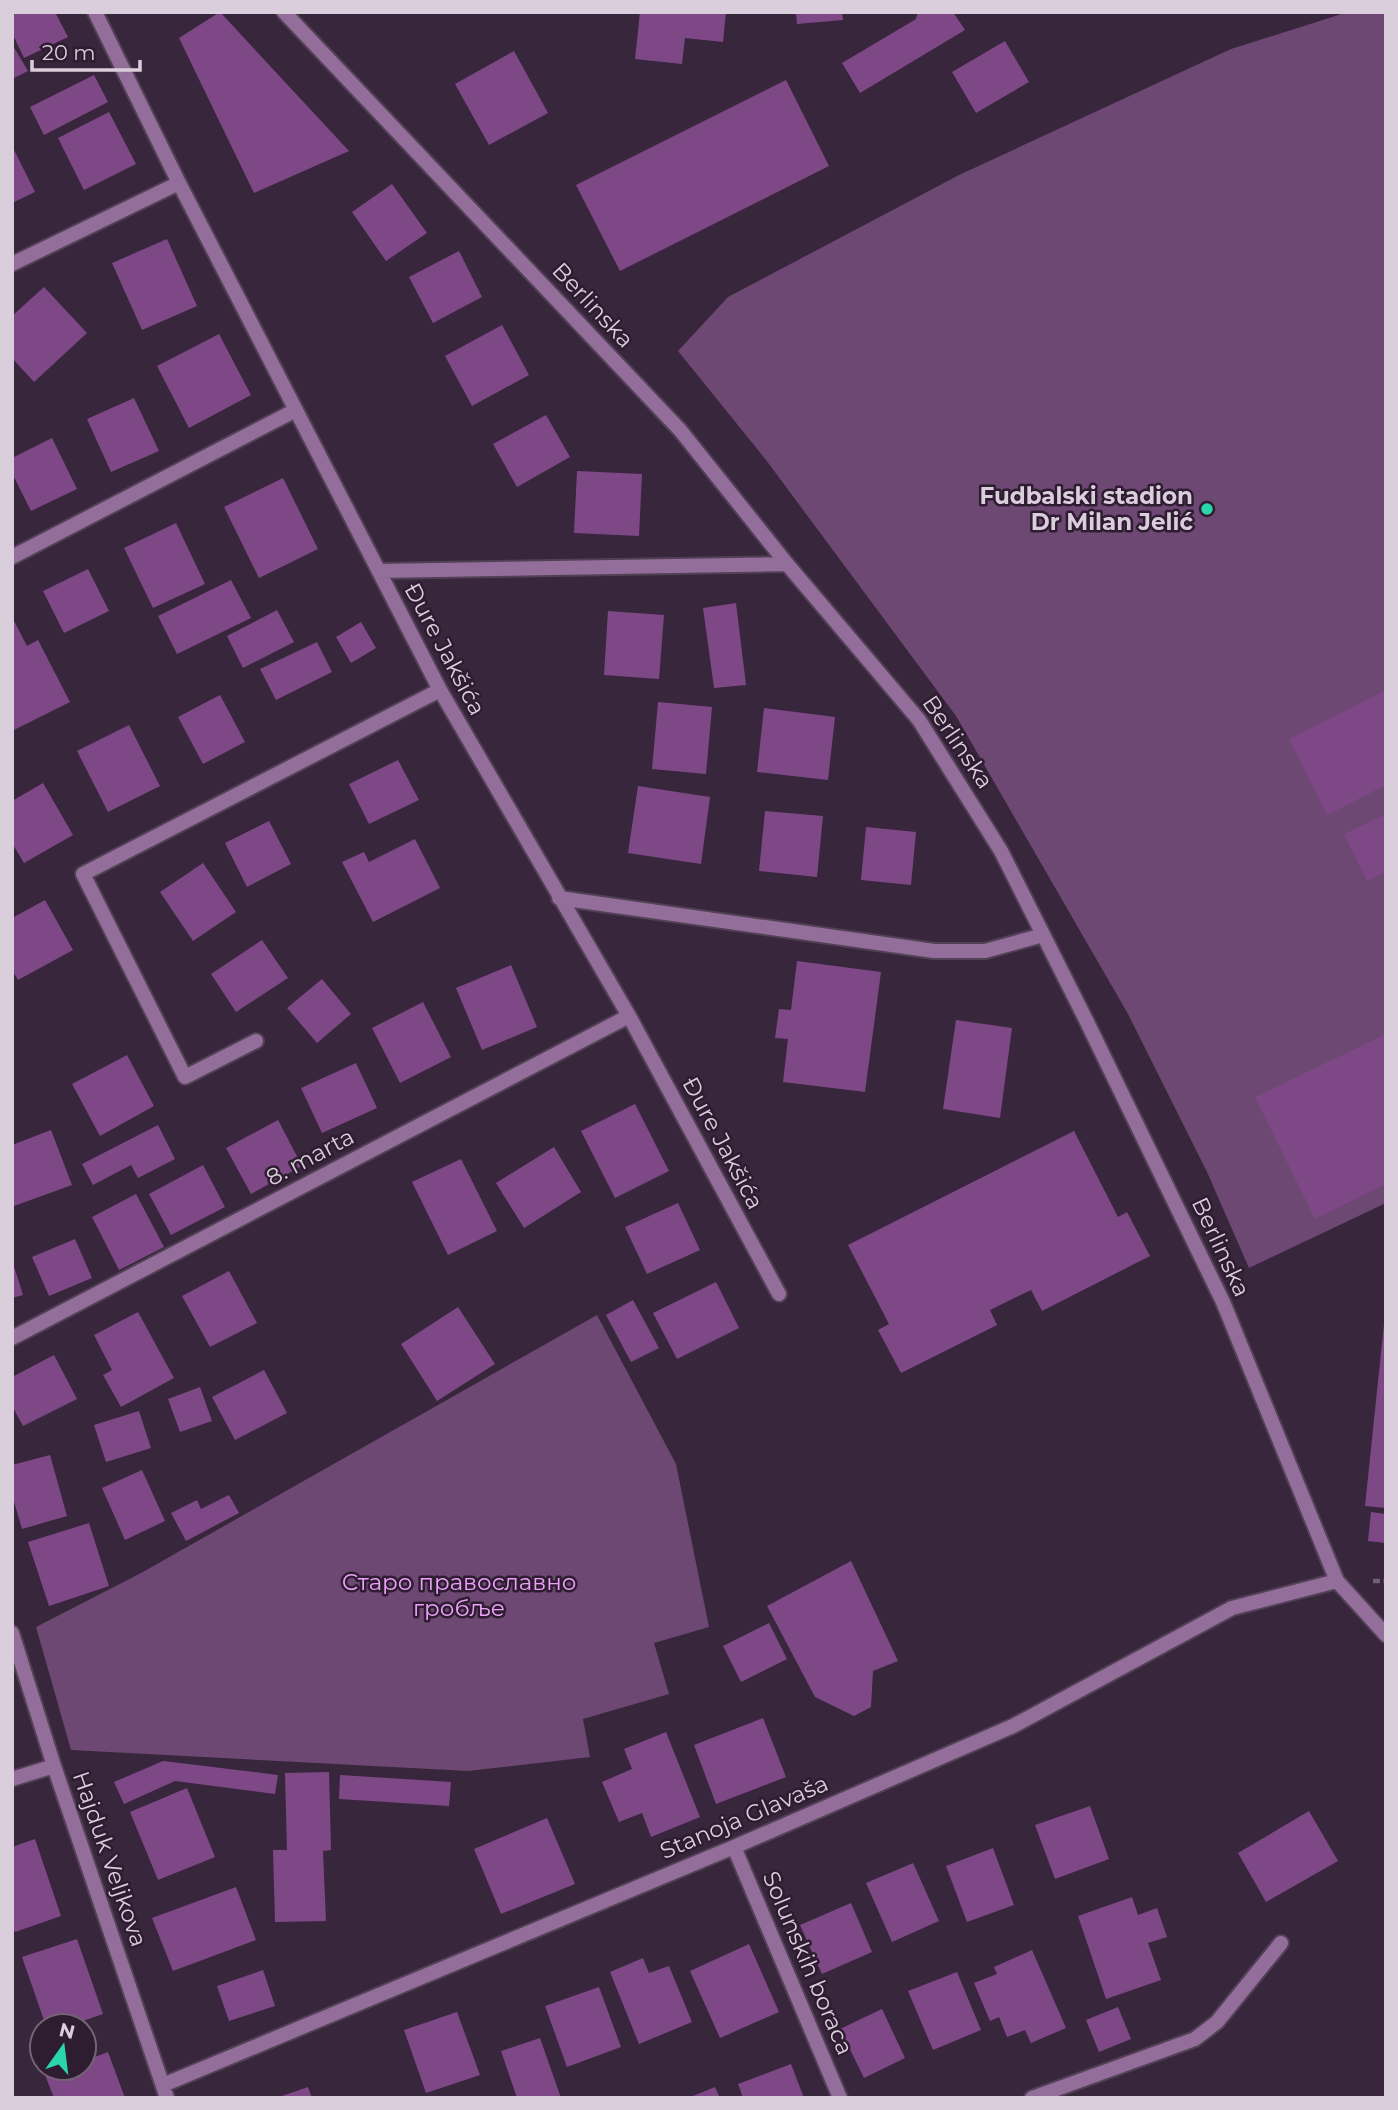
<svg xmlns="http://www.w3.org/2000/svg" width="1398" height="2110" font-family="Montserrat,sans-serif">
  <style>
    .green { fill: #6c4872 }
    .building { fill: #7e4887 }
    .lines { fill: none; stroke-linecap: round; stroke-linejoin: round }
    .street-casing { stroke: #524156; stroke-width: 18 }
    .path { stroke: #6f5f72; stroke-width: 4.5; stroke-dasharray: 7 3.5; stroke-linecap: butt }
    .street { stroke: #946e9a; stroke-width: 14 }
    .poi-dot { fill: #2ad5ac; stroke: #2e1c31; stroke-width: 2.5 }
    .labels { text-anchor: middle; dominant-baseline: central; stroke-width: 5; stroke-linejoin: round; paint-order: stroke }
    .street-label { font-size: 23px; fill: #dacedc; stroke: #2e1c31 }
    .poi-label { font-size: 23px; font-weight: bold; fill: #dacedc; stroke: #2e1c31; text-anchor: end }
    .park-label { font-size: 23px; fill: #eda1fa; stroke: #2e1c31 }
  </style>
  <rect width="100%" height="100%" fill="#38263c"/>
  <!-- green -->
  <path class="green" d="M1348,12H1386V1203L1249,1268L1207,1172L1128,1014L956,716L766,460L678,351L728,297L959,175L1231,49Z
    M597,1315L676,1464L709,1627L654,1643L669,1694L583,1719L590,1757L468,1771L71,1750L36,1627L141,1573Z"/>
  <!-- building -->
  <path class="building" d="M12,12H55L68,37L24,58L12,33Z
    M220,12L349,151L254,193L179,38Z
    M640,12H726L723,42L685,38L682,64L635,59Z
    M796,12H842L843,20L797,24Z
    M918,12H953L965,30L860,93L842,63L916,19Z
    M1005,41L1029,82L976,113L952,72Z
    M12,44L28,71L12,79Z
    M514,51L548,113L489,145L455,84Z
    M94,75L108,102L44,135L30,107Z
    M786,80L829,166L620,271L576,185Z
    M109,112L136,164L84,190L58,138Z
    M12,146L35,192L12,203Z
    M392,184L427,233L386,261L352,212Z
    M167,239L197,306L142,330L112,263Z
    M459,251L482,297L433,323L409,277Z
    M44,287L87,333L34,382L12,358V316Z
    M502,325L529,375L472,406L445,356Z
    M219,334L251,395L189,428L157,366Z
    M134,398L159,451L111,472L87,419Z
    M546,415L570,457L517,487L493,444Z
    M52,438L77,489L31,511L12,473V458Z
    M577,471L642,474L639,536L574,533Z
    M283,478L318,549L259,578L224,507Z
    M176,523L205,584L153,608L124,548Z
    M88,569L109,611L64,633L43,591Z
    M231,580L251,618L177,654L158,616Z
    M736,603L746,685L714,688L703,608Z
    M277,610L294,642L243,668L227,636Z
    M608,611L664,615L659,679L604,675Z
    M12,617L27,646L38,640L70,702L12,731Z
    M361,622L376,648L351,663L336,637Z
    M317,642L332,672L276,700L260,669Z
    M1386,690V785L1327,815L1289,739Z
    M220,695L245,742L203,764L178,717Z
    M658,702L712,707L706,774L652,769Z
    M764,708L835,717L828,780L757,772Z
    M129,725L160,786L108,812L77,751Z
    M398,760L419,800L369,824L349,784Z
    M43,783L73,835L24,863L12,843V801Z
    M638,786L710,797L701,864L628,853Z
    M765,811L823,816L817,877L759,871Z
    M1386,814V872L1367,881L1344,834Z
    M269,821L291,864L247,887L225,843Z
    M866,827L916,832L911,885L861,880Z
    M415,839L440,888L373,922L342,862L364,852L369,862Z
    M203,863L236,912L193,941L160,892Z
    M45,900L73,950L18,980L12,970V918Z
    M262,940L288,978L236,1012L211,974Z
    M797,961L881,972L865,1092L783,1082L788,1039L775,1038L779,1009L791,1010Z
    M511,965L537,1027L482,1050L456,988Z
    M322,979L351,1014L317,1043L287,1008Z
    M423,1002L451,1057L400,1083L372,1028Z
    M956,1020L1012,1028L1000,1118L943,1109Z
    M1386,1034V1184L1315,1219L1255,1097Z
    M127,1055L154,1106L100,1136L72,1084Z
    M356,1063L377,1108L322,1133L301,1088Z
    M635,1104L669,1171L615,1198L581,1131Z
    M278,1120L302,1166L251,1194L226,1148Z
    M158,1125L175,1159L138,1178L131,1165L93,1185L82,1164Z
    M51,1130L72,1185L14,1206L12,1201V1145Z
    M1074,1131L1118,1217L1127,1212L1150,1256L1042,1311L1031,1290L990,1310L997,1325L901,1373L878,1330L889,1324L848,1245Z
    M554,1147L581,1192L524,1228L496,1183Z
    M461,1159L497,1231L448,1255L412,1182Z
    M203,1165L225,1207L171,1235L149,1194Z
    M136,1194L164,1247L119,1270L92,1217Z
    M678,1203L700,1250L647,1274L625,1227Z
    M75,1239L92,1278L49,1296L32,1257Z
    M12,1260L23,1295L12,1298Z
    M229,1271L257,1323L210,1347L182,1296Z
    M716,1282L739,1328L677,1359L653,1313Z
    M633,1300L659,1348L631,1362L606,1315Z
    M458,1307L495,1364L437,1401L401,1344Z
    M138,1312L174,1378L121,1407L103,1375L112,1370L94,1335Z
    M1384,1324H1386V1508L1365,1506Z
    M54,1355L77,1399L23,1426L12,1406V1377Z
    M264,1370L287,1413L235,1440L212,1397Z
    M200,1387L212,1421L180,1432L168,1399Z
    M139,1411L151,1448L106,1462L94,1425Z
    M50,1455L67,1516L22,1529L12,1495V1465Z
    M142,1470L165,1521L125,1540L102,1488Z
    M229,1495L239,1513L186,1541L171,1513L197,1500L201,1509Z
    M1371,1512L1386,1514V1543L1368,1541Z
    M89,1523L109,1586L49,1606L28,1542Z
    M851,1561L898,1661L873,1671L871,1707L854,1716L815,1697L767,1606Z
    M769,1623L787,1659L741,1682L723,1646Z
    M763,1718L786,1777L716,1804L694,1745Z
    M666,1732L700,1817L651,1837L642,1813L619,1822L602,1782L632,1769L624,1749Z
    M163,1761L278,1775L275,1794L175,1781L124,1804L114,1782Z
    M329,1772L331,1850L323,1851L326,1921L275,1922L273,1850H287L285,1773Z
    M340,1775L451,1782L449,1806L339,1799Z
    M187,1788L215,1857L158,1880L130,1812Z
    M1090,1806L1109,1859L1055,1879L1035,1825Z
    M1309,1811L1338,1861L1266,1902L1238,1853Z
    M547,1818L575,1884L501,1914L474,1849Z
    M35,1839L61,1916L15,1932L12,1925V1847Z
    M993,1848L1014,1905L967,1922L946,1866Z
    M913,1863L939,1921L892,1942L866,1883Z
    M236,1887L256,1940L173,1971L152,1918Z
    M1132,1897L1138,1915L1157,1908L1167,1937L1148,1943L1161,1980L1106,1999L1078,1916Z
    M851,1903L872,1952L822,1974L800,1925Z
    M77,1939L103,2014L68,2026H46L22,1957Z
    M749,1944L779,2012L720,2038L690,1971Z
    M1032,1950L1066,2028L1031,2043L1025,2030L1007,2037L999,2017L990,2021L974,1983L997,1974L994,1967Z
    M643,1958L649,1973L669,1966L692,2022L639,2044L610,1972Z
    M263,1970L275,2006L229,2021L217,1986Z
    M957,1972L981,2030L933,2050L908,1991Z
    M599,1987L621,2047L567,2067L545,2006Z
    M1118,2007L1131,2039L1099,2052L1086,2020Z
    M882,2009L905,2058L864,2078L840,2029Z
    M457,2012L480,2075L426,2093L404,2030Z
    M540,2038L561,2098H517L501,2051Z
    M108,2052L125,2098H54L45,2075L64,2068H84V2061Z
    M791,2064L804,2098H743L738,2084Z
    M308,2087L312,2098H279V2097Z
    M715,2087L720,2098H688Z"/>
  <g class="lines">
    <!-- street casing -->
    <g class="street-casing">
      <path id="street" d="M95,12L179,183L440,690L629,1016L779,1294
        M284,12L680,430L787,564L919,720L1001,851L1086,1020L1223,1302L1337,1581L1386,1635
        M12,264L179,183
        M12,557L296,410
        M379,571L787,564
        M559,898L934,951H985L1043,935
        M256,1041L185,1077L83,874L440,690
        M12,1338L629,1016
        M12,1633L54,1766L167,2098
        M12,1779L54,1766
        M734,1847L840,2098
        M163,2085L734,1847L1013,1726L1232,1608L1337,1581
        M1032,2098L1195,2039L1217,2022L1281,1943"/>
    </g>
    <!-- path -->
    <path class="path" d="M1373,1581H1386"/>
    <!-- street -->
    <use href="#street" class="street"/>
  </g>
  <!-- markers -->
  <circle class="poi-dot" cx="1207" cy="509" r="7"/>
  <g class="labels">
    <!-- street labels -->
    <g class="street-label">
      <text transform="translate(593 305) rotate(47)">Berlinska</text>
      <text transform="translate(445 649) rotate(62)">Đure Jakšića</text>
      <text transform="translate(958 742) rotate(56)">Berlinska</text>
      <text transform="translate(723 1143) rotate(62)">Đure Jakšića</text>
      <text transform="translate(310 1157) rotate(-28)">8. marta</text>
      <text transform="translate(1221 1247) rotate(65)">Berlinska</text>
      <text transform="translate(744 1817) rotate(-23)">Stanoja Glavaša</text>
      <text transform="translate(110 1859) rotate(71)">Hajduk Veljkova</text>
      <text transform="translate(808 1963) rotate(67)">Solunskih boraca</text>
    </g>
    <!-- poi labels -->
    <g class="poi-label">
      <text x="1193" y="496">Fudbalski stadion<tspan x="1193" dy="26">Dr Milan Jelić</tspan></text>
    </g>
    <!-- park labels -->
    <g class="park-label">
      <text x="459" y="1582">Старо православно<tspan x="459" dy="26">гробље</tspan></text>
    </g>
  </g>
  <!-- border -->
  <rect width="1398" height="2110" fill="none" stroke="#dacedc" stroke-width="28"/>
  <!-- north arrow -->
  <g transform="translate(63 2047) rotate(14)"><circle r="33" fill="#2e1c31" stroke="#736375" stroke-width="2"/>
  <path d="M0-5L12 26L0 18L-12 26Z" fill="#2ad5ac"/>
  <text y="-10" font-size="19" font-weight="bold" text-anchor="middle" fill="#dacedc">N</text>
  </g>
  <!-- scale -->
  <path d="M32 60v10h108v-10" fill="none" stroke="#dacedc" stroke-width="3.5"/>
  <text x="42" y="60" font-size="21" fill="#dacedc" stroke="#2e1c31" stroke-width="5" paint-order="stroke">20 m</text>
</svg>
